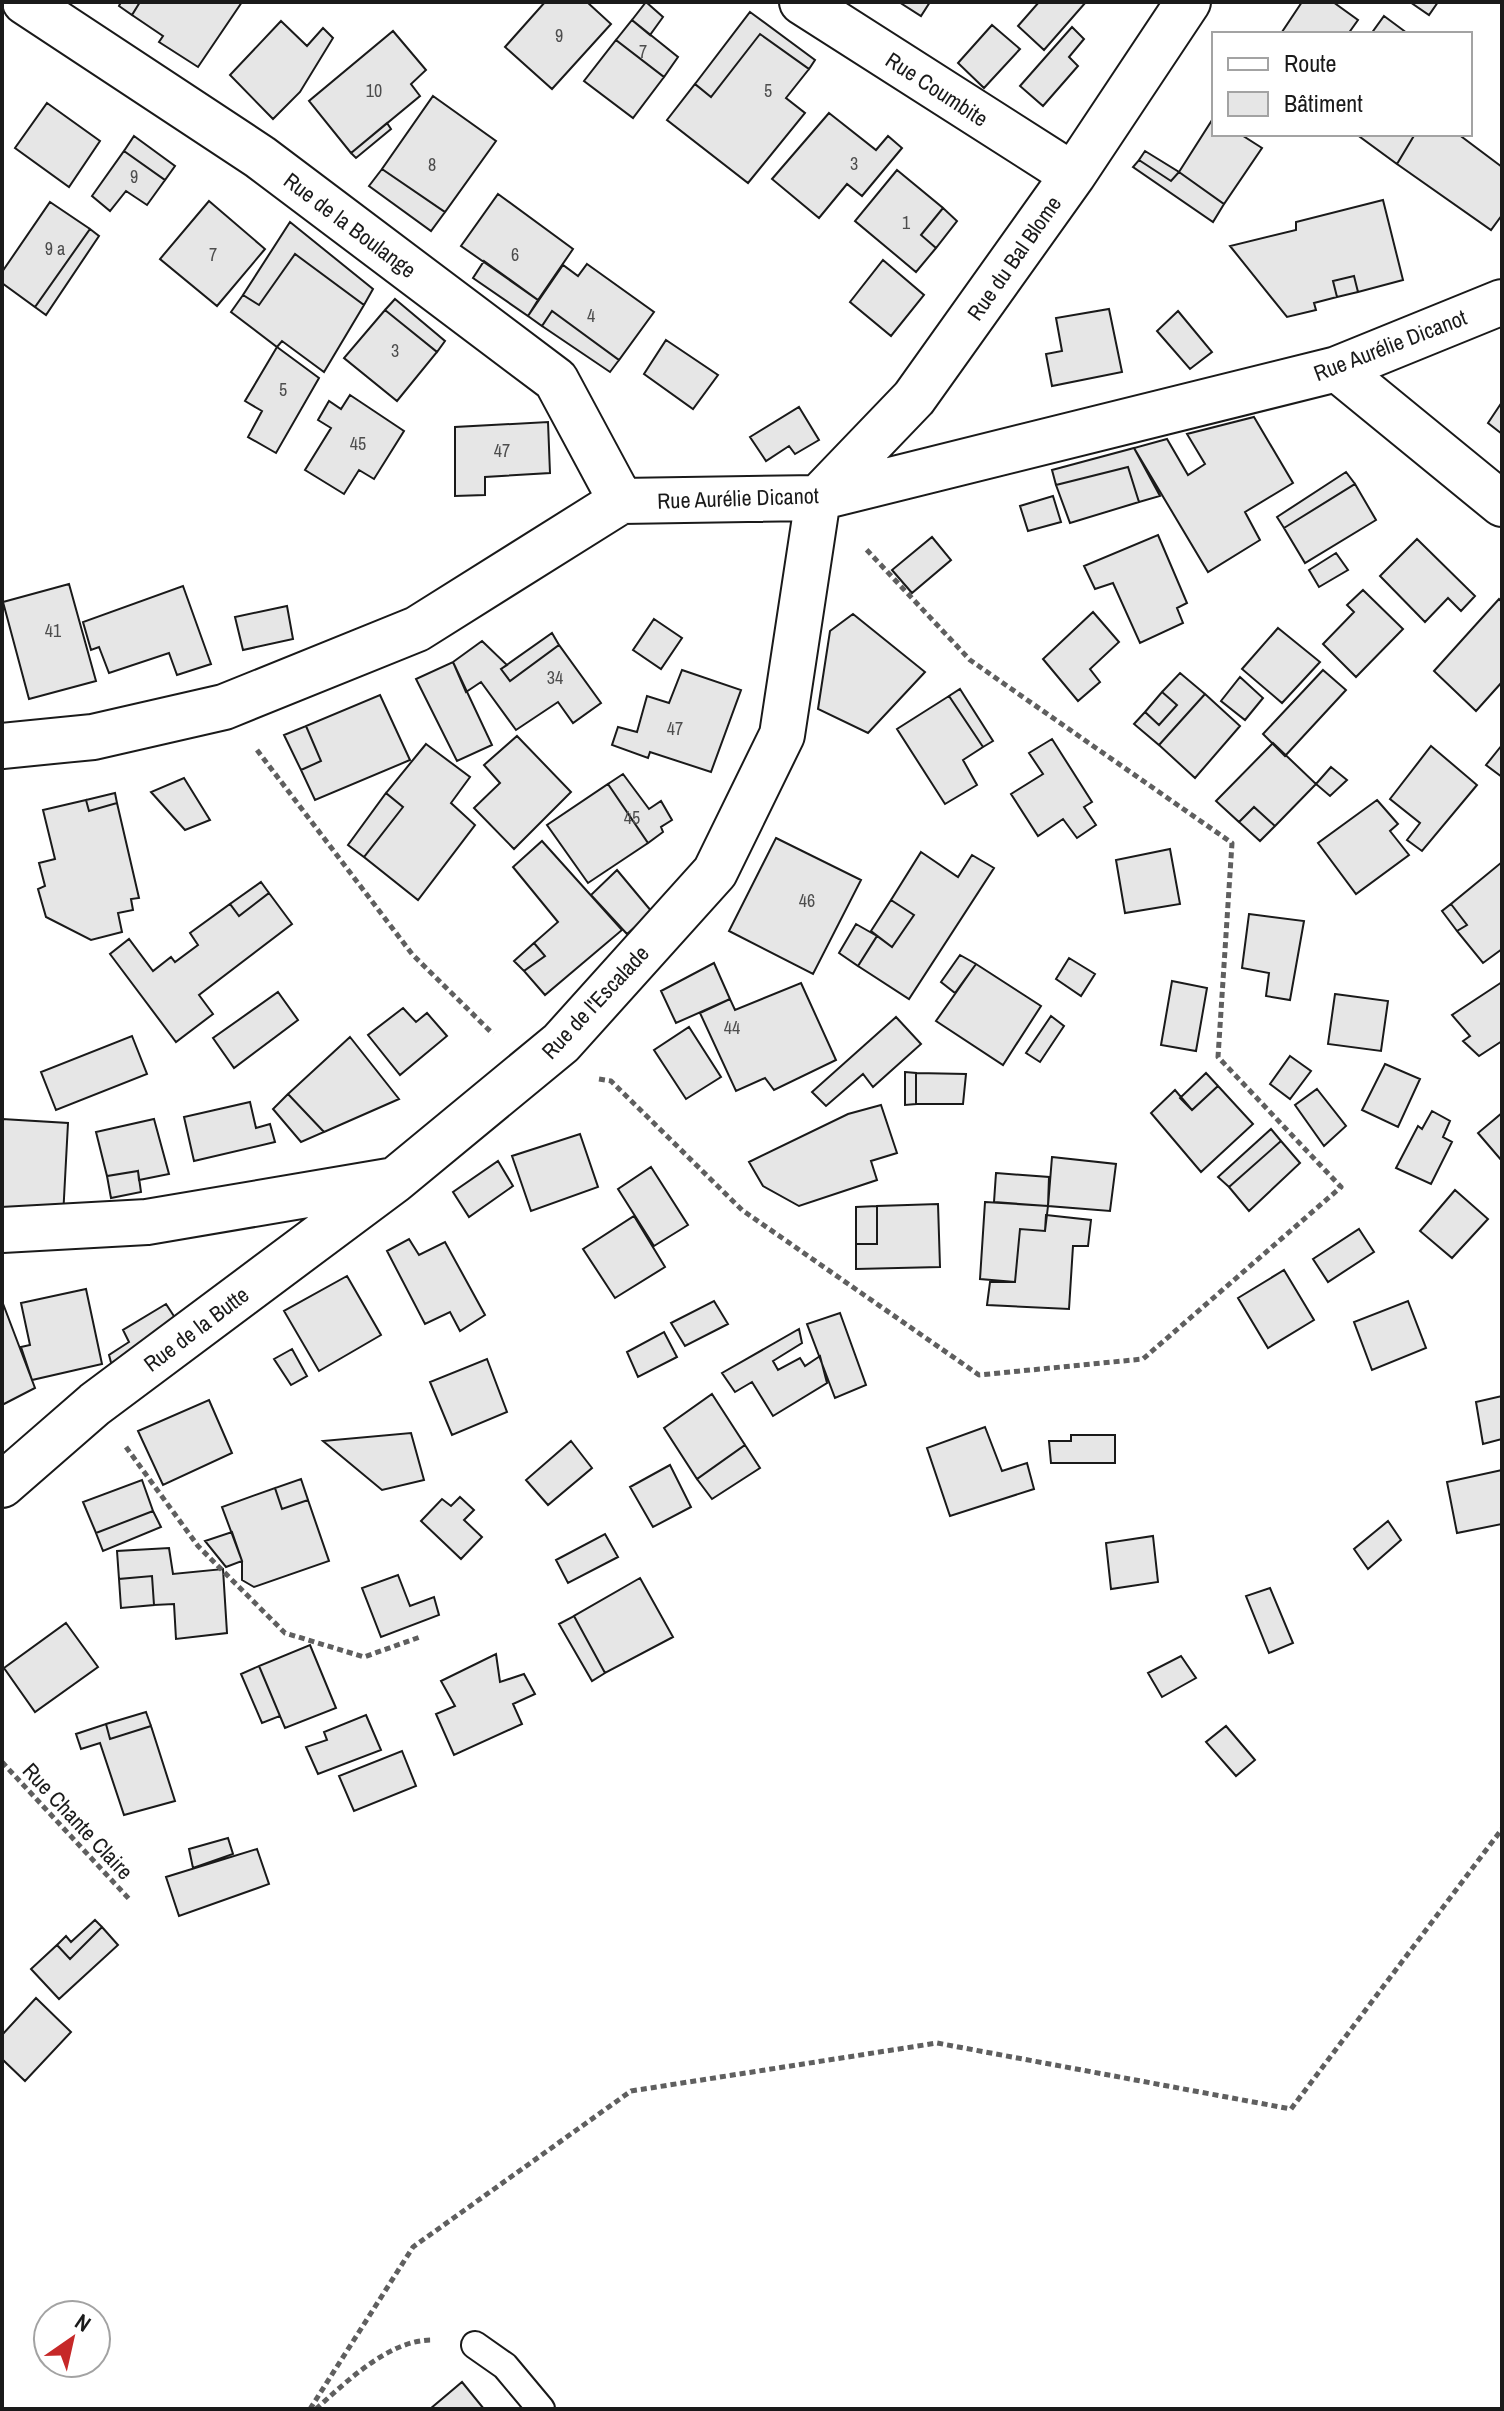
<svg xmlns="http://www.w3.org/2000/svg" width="1504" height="2411" font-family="'Archivo Narrow',sans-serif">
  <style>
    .building { fill: #e6e6e6; stroke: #1a1a1a; stroke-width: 2 }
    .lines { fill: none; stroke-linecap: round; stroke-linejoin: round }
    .service-casing { stroke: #1a1a1a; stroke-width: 30 }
    .minor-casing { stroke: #1a1a1a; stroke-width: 48 }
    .path { stroke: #5f5f5f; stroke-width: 5; stroke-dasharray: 6 4; stroke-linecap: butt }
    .service { stroke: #fff; stroke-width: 26 }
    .minor { stroke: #fff; stroke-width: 44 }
    .labels { text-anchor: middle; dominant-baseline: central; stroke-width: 6; stroke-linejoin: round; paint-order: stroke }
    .number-label { font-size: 18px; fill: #4d4d4d }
    .street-label { font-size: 22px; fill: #1a1a1a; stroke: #fff }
  </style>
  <rect width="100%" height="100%" fill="#fff"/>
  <!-- building -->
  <path class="building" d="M121,2H140L132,15L119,6Z
    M140,2H242L198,67L159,42L163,36L132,15Z
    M545,2H587L611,24L552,89L505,47Z
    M646,2L663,17L650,35L632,20Z
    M899,2H930L921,16Z
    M1039,2H1086L1044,50L1018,26Z
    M1302,2H1333L1358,20L1348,34H1285L1282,32Z
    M1410,2H1438L1429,15Z
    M750,12L815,60L809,69L760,34L711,97L695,84Z
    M1384,16L1407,33L1406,34H1371Z
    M632,20L678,57L664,77L616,40Z
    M281,21L307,46L323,28L333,38L300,92L273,119L230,75Z
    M992,25L1020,49L984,88L958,63Z
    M1072,27L1084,39L1069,57L1078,66L1043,106L1020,86Z
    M393,31L426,70L411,84L420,96L351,153L309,101Z
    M760,34L809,69L786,98L805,113L748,183L667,120L695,84L711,97Z
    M616,40L664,77L633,118L584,81Z
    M433,96L496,141L445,212L382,169Z
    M47,103L100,141L69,187L15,148Z
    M829,113L876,150L888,136L902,148L862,196L847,184L819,218L772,179Z
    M1214,117V134H1240L1262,148L1224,204L1179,172Z
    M387,123L391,129L356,158L351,153Z
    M1356,134H1415L1397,164Z
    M1415,134H1458L1502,167V215L1491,230L1397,164Z
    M134,136L175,166L165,180L124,151Z
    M124,151L165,180L147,205L126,191L110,211L92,196Z
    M1145,151L1179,172L1171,181L1139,160Z
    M1139,160L1171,181L1179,172L1224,204L1213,222L1133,167Z
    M382,169L445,212L431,231L369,186Z
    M897,170L943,208L921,235L936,248L916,272L855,221Z
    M498,194L573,249L538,300L461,246Z
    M1383,200L1403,280L1358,292L1354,276L1333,281L1337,297L1314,303L1316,310L1287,317L1230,246L1296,230V222Z
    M209,201L265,249L217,306L160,259Z
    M50,202L90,229L35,307L2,283V272Z
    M943,208L957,221L936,248L921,235Z
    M290,222L373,289L364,305L295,254L259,305L243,295Z
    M90,229L99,236L46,315L35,307Z
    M295,254L364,305L324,372L282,341L277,347L231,312L243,295L259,305Z
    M883,260L924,295L891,336L850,302Z
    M484,261L538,300L528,316L473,278Z
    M587,264L654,312L619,360L552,311L542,326L528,316L563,265L578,276Z
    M1354,276L1358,292L1337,297L1333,281Z
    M395,299L445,341L437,352L385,310Z
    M1109,309L1122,372L1052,386L1046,354L1062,351L1056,318Z
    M385,310L437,352L397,401L344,358Z
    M552,311L619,360L610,372L542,326Z
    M1178,311L1212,352L1190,369L1157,331Z
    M666,340L718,375L693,409L644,374Z
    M277,347L319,378L276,453L248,437L262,411L245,401Z
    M350,395L404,431L374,479L359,470L344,494L305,470L331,428L318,420L329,401L341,409Z
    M1502,402V434L1488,423Z
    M799,407L819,440L795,454L789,446L766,461L750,437Z
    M1254,417L1293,483L1245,512L1260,540L1208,572L1134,448L1167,439L1188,475L1205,464L1187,434Z
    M548,422L550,473L485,477V495L455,496V427Z
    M1134,448L1160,496L1139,502L1128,467L1056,485L1052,470Z
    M1128,467L1139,502L1070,523L1056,485Z
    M1346,472L1355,484L1284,528L1277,517Z
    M1355,484L1376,520L1305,563L1284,528Z
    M1053,496L1061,522L1028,531L1020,506Z
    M1158,535L1187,603L1177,608L1183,623L1140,643L1113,583L1095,589L1084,566Z
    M932,537L951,560L912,593L892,570Z
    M1417,539L1475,596L1461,611L1448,598L1425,622L1380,576Z
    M1336,553L1348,570L1319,587L1309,570Z
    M69,584L96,681L29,699L3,602Z
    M183,586L211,664L177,675L169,653L109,673L99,647L91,650L83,622Z
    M1363,590L1403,629L1356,677L1323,644L1354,612L1347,605Z
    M1499,599L1502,602V682L1476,711L1434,671Z
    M287,606L293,639L243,650L235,617Z
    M1093,612L1119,642L1090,669L1100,682L1078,701L1043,659Z
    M853,614L925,672L868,733L818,709L830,631Z
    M654,619L682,638L661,669L633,650Z
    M1278,628L1320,662L1282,703L1242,669Z
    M552,633L559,645L510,681L501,669Z
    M482,641L507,665L501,669L510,681L559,645L601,703L573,723L558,702L516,730L481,682L466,692L453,662Z
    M453,662L492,745L457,761L416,679Z
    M682,670L741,690L711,772L650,752L648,758L612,745L618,727L637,732L647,696L669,703Z
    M1323,670L1346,690L1285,756L1263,734Z
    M1180,673L1205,694L1159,745L1134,724L1145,712L1159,725L1177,705L1162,692Z
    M1240,677L1263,698L1245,720L1221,701Z
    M960,689L993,741L983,747L949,696Z
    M1162,692L1177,705L1159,725L1145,712Z
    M1205,694L1240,726L1195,778L1159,745Z
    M380,695L410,760L315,800L301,770L321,761L306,726Z
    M949,696L983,747L963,760L977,785L945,804L897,729Z
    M306,726L321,761L301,770L284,735Z
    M517,736L571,792L514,849L474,808L500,783L484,765Z
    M1052,739L1092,802L1084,807L1096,825L1077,838L1063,819L1038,836L1011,794L1043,774L1029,753Z
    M1273,743L1316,784L1275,826L1254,807L1239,822L1216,801Z
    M426,744L470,777L451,803L475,825L418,900L364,857L403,807L386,793Z
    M1502,745V777L1486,765Z
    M1431,746L1477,785L1422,851L1407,840L1420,823L1390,799Z
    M1331,767L1347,780L1330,796L1316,784Z
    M623,774L649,809L661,801L672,820L661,827L663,832L648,843L608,784Z
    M184,778L210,820L185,830L151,792Z
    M608,784L648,843L588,883L547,825Z
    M115,793L117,803L89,811L86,800Z
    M386,793L403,807L364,857L348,845Z
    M86,800L89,811L117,803L139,898L131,899L133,910L118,913L122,932L91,940L46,917L38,889L45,886L39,863L55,859L43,810Z
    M1377,800L1398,824L1390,831L1409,855L1356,894L1318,843Z
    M1254,807L1275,826L1260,841L1239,822Z
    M776,838L861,880L813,974L729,931Z
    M542,841L622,930L545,995L524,971L545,956L534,943L558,922L513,867Z
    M1170,849L1180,904L1125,913L1116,860Z
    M921,852L958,877L972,855L994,868L909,999L858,966L877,936L892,947L914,915L891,900Z
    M1502,862V949L1483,963L1457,931L1467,925L1451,904Z
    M617,870L652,912L627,934L591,895Z
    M261,882L269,893L239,916L230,904Z
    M269,893L292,924L199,995L213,1014L176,1042L110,954L129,939L153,971L171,957L175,962L198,945L190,933L230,904L239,916Z
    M891,900L914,915L892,947L871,931Z
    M1451,904L1467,925L1457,931L1442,911Z
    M1249,914L1304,921L1290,1000L1266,996L1269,973L1242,968Z
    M856,924L877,936L858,966L839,953Z
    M534,943L545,956L524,971L514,961Z
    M960,955L976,964L955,993L941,982Z
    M1069,958L1095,974L1081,996L1056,979Z
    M714,963L730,999L676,1023L661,991Z
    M976,964L1041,1006L1003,1065L936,1021Z
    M1172,981L1207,988L1196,1051L1161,1045Z
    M1502,982V1041L1479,1056L1463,1041L1470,1036L1452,1015Z
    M801,983L836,1060L774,1090L765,1078L736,1091L700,1013L730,999L735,1010Z
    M278,992L298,1020L234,1068L213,1038Z
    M1335,994L1388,1001L1381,1051L1328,1044Z
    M403,1008L416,1022L427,1013L447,1036L400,1075L368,1035Z
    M1051,1016L1064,1026L1040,1062L1026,1053Z
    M896,1017L921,1044L873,1087L863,1074L826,1106L812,1092Z
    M689,1027L721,1077L686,1099L654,1050Z
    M132,1036L147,1074L56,1110L41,1072Z
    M350,1037L399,1099L324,1132L288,1094Z
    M1290,1056L1311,1071L1290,1099L1270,1084Z
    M1385,1064L1420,1079L1398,1127L1362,1110Z
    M905,1072L916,1073V1104L905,1105Z
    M916,1073L966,1074L963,1104H916Z
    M1206,1073L1218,1086L1192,1110L1180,1098Z
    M1218,1086L1253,1124L1201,1172L1151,1113L1175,1090L1192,1110Z
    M1317,1089L1346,1126L1324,1146L1295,1105Z
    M288,1094L324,1132L301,1142L273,1109Z
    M250,1102L256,1128L270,1124L275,1142L194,1161L184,1117Z
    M881,1105L897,1153L871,1161L877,1180L799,1206L763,1186L749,1162L848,1114Z
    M1432,1111L1450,1121L1443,1137L1452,1142L1431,1184L1396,1168L1418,1126L1422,1129Z
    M1502,1113V1161L1478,1133Z
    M2,1119L68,1123L63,1217L2,1213Z
    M154,1119L169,1174L139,1180L138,1171L107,1176L96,1132Z
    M1271,1129L1281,1141L1229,1187L1218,1177Z
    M580,1134L598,1187L531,1211L512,1156Z
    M1281,1141L1300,1163L1249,1211L1229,1187Z
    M1052,1157L1116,1164L1110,1211L1048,1206Z
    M498,1161L513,1186L469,1217L453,1192Z
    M651,1167L688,1225L654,1246L618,1189Z
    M138,1171L141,1192L111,1198L107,1176Z
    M996,1173L1049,1177L1048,1206L994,1202Z
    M1455,1190L1488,1219L1452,1258L1420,1231Z
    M985,1202L1048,1206L1045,1231L1020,1229L1015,1282L980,1279Z
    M938,1204L940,1267L856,1269V1244H877V1206Z
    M877,1206V1244H856V1207Z
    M1046,1215L1091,1220L1088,1246H1073L1069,1309L987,1305L990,1282H1015L1020,1229L1045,1231Z
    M634,1216L665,1267L615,1298L583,1249Z
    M1359,1229L1374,1252L1328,1282L1313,1259Z
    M409,1239L419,1255L445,1242L485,1315L460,1331L450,1312L425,1324L387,1251Z
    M1284,1270L1314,1320L1268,1348L1238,1298Z
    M347,1276L381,1335L319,1371L284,1311Z
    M86,1289L102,1364L32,1380L21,1347L30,1345L21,1303Z
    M2,1301L35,1388L2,1405Z
    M714,1301L728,1324L685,1346L671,1323Z
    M1408,1301L1426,1348L1372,1370L1354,1322Z
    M166,1304L181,1327L113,1370L109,1355L129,1342L123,1330Z
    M840,1313L866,1385L835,1398L807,1324Z
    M799,1329L802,1343L773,1361L778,1370L800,1358L805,1366L820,1356L827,1383L773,1416L752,1382L735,1392L722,1373Z
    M664,1332L677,1357L638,1377L627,1352Z
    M292,1349L307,1376L291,1385L274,1359Z
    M487,1359L507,1412L452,1435L430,1382Z
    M712,1394L745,1445L697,1479L664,1428Z
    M1502,1396V1439L1483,1444L1476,1402Z
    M209,1400L232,1453L163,1485L138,1431Z
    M985,1427L1002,1471L1027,1463L1034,1489L950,1516L927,1448Z
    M411,1433L424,1480L382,1490L323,1441Z
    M1071,1435H1115V1463H1051L1049,1441H1071Z
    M571,1441L592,1468L548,1505L526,1480Z
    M745,1445L760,1468L712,1499L697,1479Z
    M670,1465L691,1507L653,1527L630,1487Z
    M1502,1470V1524L1457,1533L1447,1482Z
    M301,1479L308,1500L282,1509L275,1488Z
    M142,1480L153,1511L96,1533L83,1502Z
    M275,1488L282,1509L308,1500L329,1561L254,1587L242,1580V1561L222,1507Z
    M460,1497L474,1510L464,1520L482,1537L461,1559L421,1521L442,1499L451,1506Z
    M153,1511L161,1527L103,1551L96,1533Z
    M1388,1521L1401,1540L1368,1569L1354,1549Z
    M232,1532L242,1561L226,1567L205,1541Z
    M605,1534L618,1557L568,1583L556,1560Z
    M1153,1536L1158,1582L1111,1589L1106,1543Z
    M169,1548L173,1574L223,1569L227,1633L176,1639L174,1604L154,1605L152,1576L119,1579L117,1551Z
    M398,1575L410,1606L434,1597L439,1615L381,1637L362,1588Z
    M152,1576L154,1605L121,1608L119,1579Z
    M640,1578L673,1637L605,1673L574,1616Z
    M1270,1588L1293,1643L1269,1653L1246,1596Z
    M574,1616L605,1673L592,1681L559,1624Z
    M66,1623L98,1667L35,1712L4,1668Z
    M310,1645L336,1708L285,1728L259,1666Z
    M496,1654L500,1682L524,1674L535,1694L513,1704L522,1724L454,1755L436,1714L455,1706L441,1681Z
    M1181,1656L1196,1678L1162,1697L1148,1673Z
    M259,1666L280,1716L262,1723L241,1674Z
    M146,1712L151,1726L110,1739L106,1724Z
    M366,1715L381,1750L318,1774L306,1747L327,1740L324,1732Z
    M106,1724L110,1739L151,1726L175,1801L124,1815L100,1743L81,1749L76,1734Z
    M1226,1726L1255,1760L1236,1776L1206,1742Z
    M402,1751L416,1786L354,1811L339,1776Z
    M228,1838L233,1854L193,1868L189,1849Z
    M257,1849L269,1884L179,1916L166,1877Z
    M95,1920L102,1927L70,1959L57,1945L66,1936L71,1942Z
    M102,1927L118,1945L59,1999L31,1969L57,1945L70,1959Z
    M36,1998L71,2032L25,2081L2,2059V2035Z
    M462,2382L484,2409H430Z"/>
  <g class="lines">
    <!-- service casing -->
    <g class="service-casing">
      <path id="service" d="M475,2345L505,2366L541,2409"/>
    </g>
    <!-- minor casing -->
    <g class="minor-casing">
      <path id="minor" d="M25,2L260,157L556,380L621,501
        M802,2L1073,175
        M1337,369L1502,504
        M818,498L914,398L1073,175L1188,2
        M2,746L93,737L224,707L417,629L621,501L818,498L1337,369L1502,302
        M2,1230L147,1222L389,1181
        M2,1485L95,1404L395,1180L561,1043L715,872L782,735L818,498"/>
    </g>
    <!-- path -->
    <path class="path" d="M257,750L412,954L493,1034
      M599,1079L611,1081L742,1210L979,1375L1143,1359L1341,1187L1218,1057L1232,843L970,660L865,548
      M126,1447L198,1546L285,1633L364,1657L420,1637
      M2,1762L131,1901
      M310,2409L413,2247L631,2091L937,2043L1291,2109L1502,1829
      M316,2409C346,2382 390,2339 433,2340"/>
    <!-- service -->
    <use href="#service" class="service"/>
    <!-- minor -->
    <use href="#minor" class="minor"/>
  </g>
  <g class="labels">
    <!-- number labels -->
    <g class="number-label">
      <text x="559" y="35">9</text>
      <text x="643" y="51">7</text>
      <text x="374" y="90">10</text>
      <text x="768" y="90">5</text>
      <text x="854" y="163">3</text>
      <text x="432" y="164">8</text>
      <text x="134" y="176">9</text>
      <text x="906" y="222">1</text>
      <text x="55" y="248">9 a</text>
      <text x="213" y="254">7</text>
      <text x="515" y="254">6</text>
      <text x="591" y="315">4</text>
      <text x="395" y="350">3</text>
      <text x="283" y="389">5</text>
      <text x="358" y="443">45</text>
      <text x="502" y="450">47</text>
      <text x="53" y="630">41</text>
      <text x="555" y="677">34</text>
      <text x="675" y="728">47</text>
      <text x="632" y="817">45</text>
      <text x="807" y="900">46</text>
      <text x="732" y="1027">44</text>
    </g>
    <!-- street labels -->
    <g class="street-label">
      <text transform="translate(937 89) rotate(33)">Rue Coumbite</text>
      <text transform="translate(350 225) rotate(37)">Rue de la Boulange</text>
      <text transform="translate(1014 258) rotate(-55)">Rue du Bal Blome</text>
      <text transform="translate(1390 345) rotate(-21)">Rue Aurélie Dicanot</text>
      <text transform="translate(738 498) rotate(-2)">Rue Aurélie Dicanot</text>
      <text transform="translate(595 1002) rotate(-47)">Rue de l'Escalade</text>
      <text transform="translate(196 1329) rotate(-37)">Rue de la Butte</text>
      <text transform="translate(78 1821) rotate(47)">Rue Chante Claire</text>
    </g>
  </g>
  <!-- border -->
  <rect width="1504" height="2411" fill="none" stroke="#1a1a1a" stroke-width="8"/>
  <!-- legend -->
  <rect x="1212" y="32" width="260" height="104" fill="#ffffff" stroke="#a3a3a3" stroke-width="2"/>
  <rect x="1228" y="58" width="40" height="12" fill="#ffffff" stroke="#a3a3a3" stroke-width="2"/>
  <text x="1284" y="72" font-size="24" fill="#1a1a1a">Route</text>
  <rect x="1228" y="92" width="40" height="24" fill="#e6e6e6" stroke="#a3a3a3" stroke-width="2"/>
  <text x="1284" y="112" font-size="24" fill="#1a1a1a">Bâtiment</text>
  <!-- north arrow -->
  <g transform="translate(72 2339) rotate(34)"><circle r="38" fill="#ffffff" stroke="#a3a3a3" stroke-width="2"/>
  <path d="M0-6L14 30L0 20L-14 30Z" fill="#c62828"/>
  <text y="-12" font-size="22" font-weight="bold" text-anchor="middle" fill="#1a1a1a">N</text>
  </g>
</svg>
